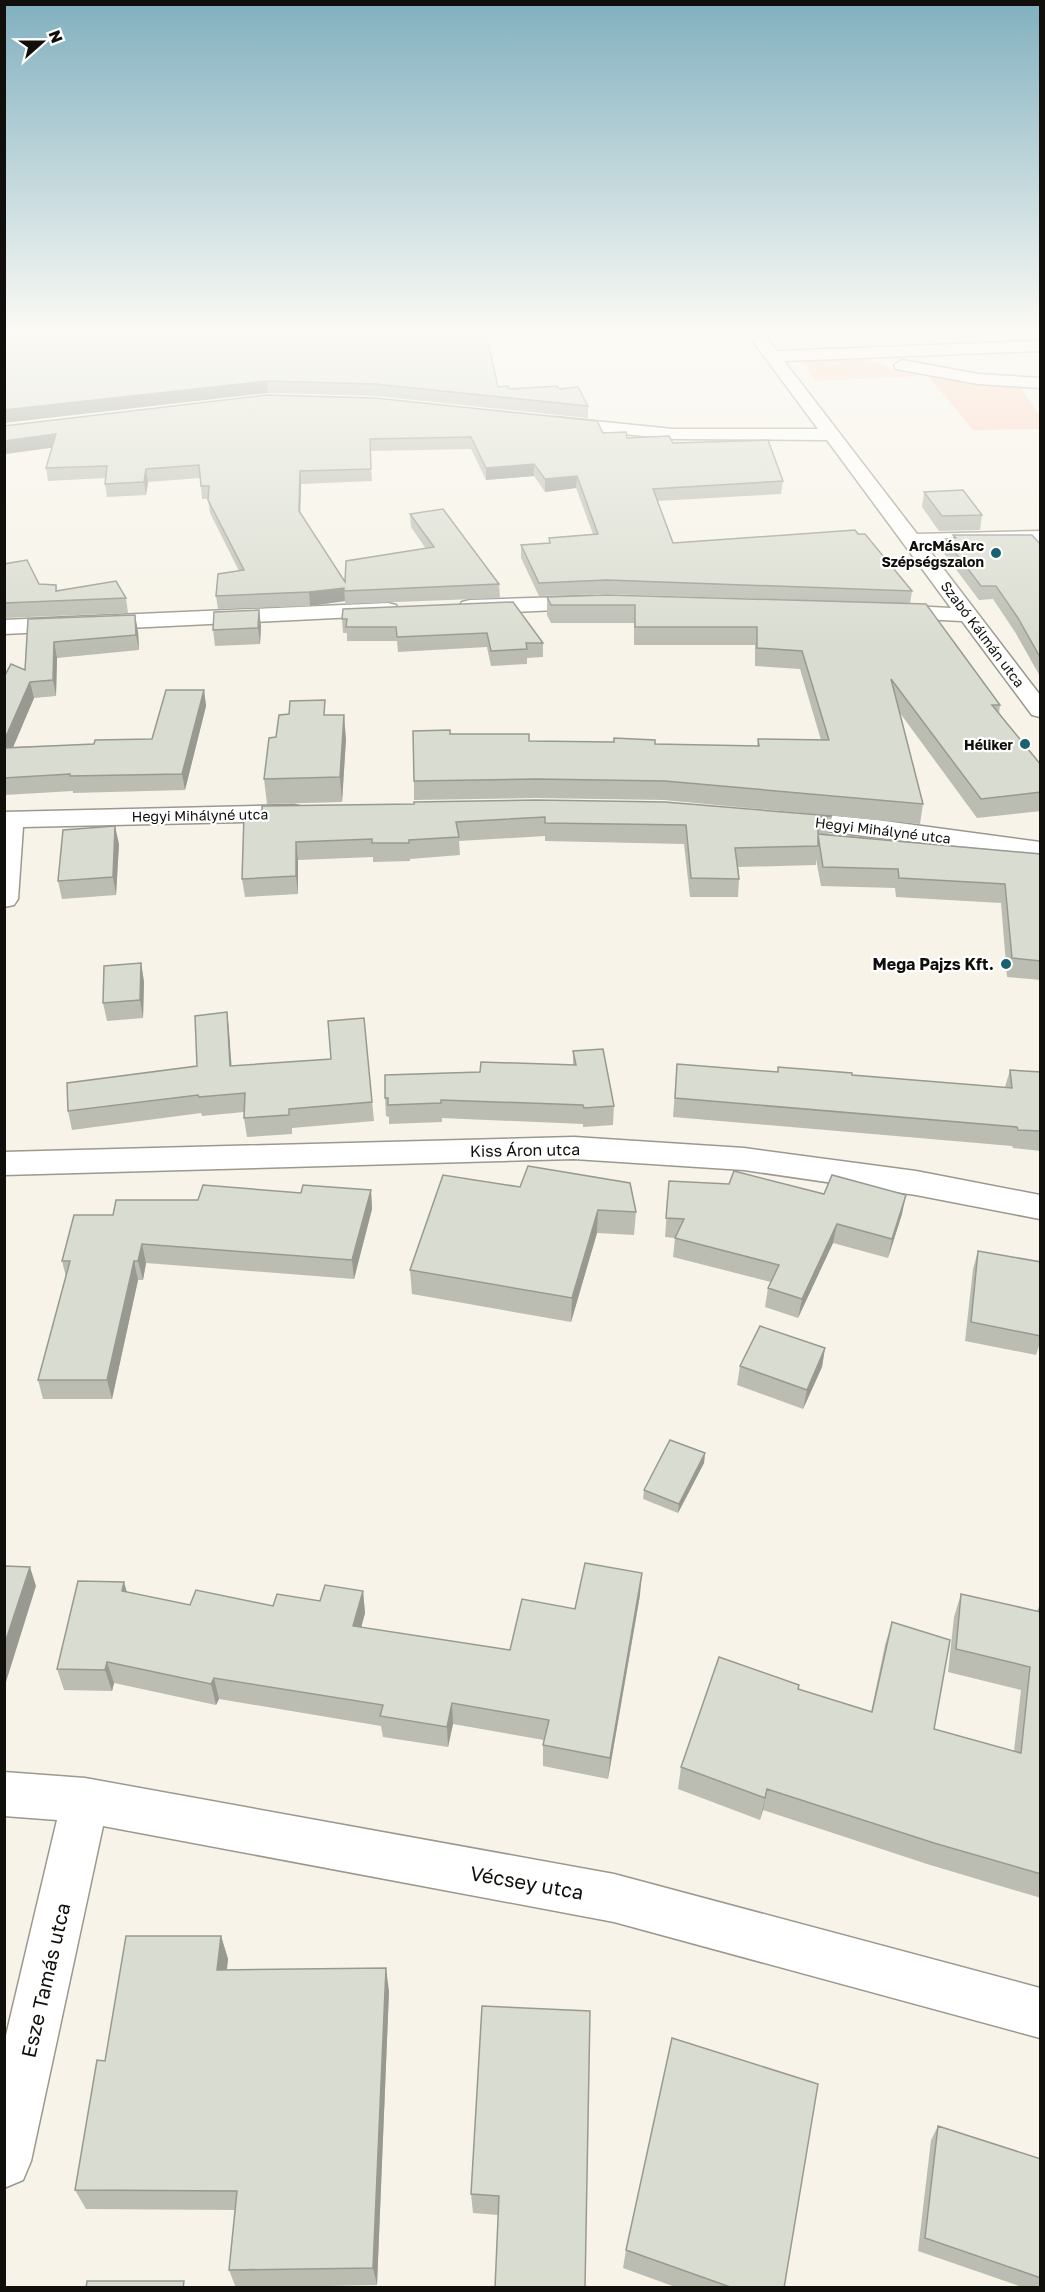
<svg xmlns="http://www.w3.org/2000/svg" width="1045" height="2292" font-family="'Golos Text',sans-serif">
  <style>
    .green { fill: #fdcfbb }
    .lines { fill: none; stroke-linecap: round; stroke-linejoin: round }
    .minor-casing { stroke: #9b988d; stroke-width: 3 }
    .minor { fill: #fff; fill-rule: evenodd }
    .wall { fill: #bbbdb3 }
    .shaded-wall { fill: #989a92 }
    .building { fill: #d9dcd0; stroke: #989a92; stroke-width: 1.5 }
    .poi-dot { fill: #196370; stroke: #fff; stroke-width: 2 }
    .labels { text-anchor: middle; dominant-baseline: central; stroke-width: 4.5; stroke-linejoin: round; paint-order: stroke }
    .far-poi-label { font-size: 14px; font-weight: bold; fill: #100f0b; stroke: #fff; text-anchor: end }
    .far-street-label { font-size: 14px; fill: #100f0b; stroke: #fff }
    .poi-label { font-size: 16px; font-weight: bold; fill: #100f0b; stroke: #fff; text-anchor: end }
    .street-label { font-size: 16px; fill: #100f0b; stroke: #fff }
    .near-street-label { font-size: 20px; fill: #100f0b; stroke: #fff }
  </style>
  <rect width="100%" height="100%" fill="#f7f3e8"/>
  <!-- green -->
  <path class="green" d="M857,357L920,376L815,381L801,359Z
    M929,377L978,385L1021,388L1040,416V429L973,430Z"/>
  <g class="lines">
    <!-- minor casing -->
    <g class="minor-casing">
      <path id="minor" d="M743,328H759L777,351L1040,341V351L784,361L917,534L1040,531V543L926,546L1040,695V717L1032,715L962,621L881,617L878,612L881,607L889,605L951,608L827,440L673,439L555,427L549,426L546,422L549,418L555,417L673,429H818Z
        M902,360L978,374L1040,378V388L978,384L896,369L894,365Z
        M592,596L600,598L603,603L600,608L470,614L462,612L459,607L462,602L470,600Z
        M388,603L396,605L399,610L396,615L4,634V620Z
        M294,805L303,807L307,813L303,819L294,821L23,827L18,899L14,905L4,907V812Z
        M786,811L877,820L1040,842V858L777,825L773,819L777,813Z
        M574,1137L744,1148L916,1171L1040,1195V1219L916,1195L744,1170L574,1159L4,1175V1152Z
        M4,1772L85,1778L614,1874L1040,1988V2038L614,1922L103,1826L31,2161L23,2180L4,2188V2044L57,1820L4,1816Z"/>
    </g>
    <!-- minor -->
    <use href="#minor" class="minor"/>
  </g>
  <!-- wall -->
  <path class="wall" d="M4,328H558V335H500V338H487L498,387L509,389H559L588,406V418L376,396L268,393Z
    M4,426L603,433L627,438L673,443L783,481L781,494L657,501L673,543L858,534L912,591L910,604L1000,705L999,713L1041,765V811L977,818L900,713L923,804L920,824L664,800L536,798L414,800V781L450,734L529,741L757,746L758,739L821,740L800,669L755,666V645H634V623H551L547,615V597L800,600L606,594L539,596L521,558V545L549,543V538L593,534L576,488L545,492L534,476L486,480L471,449L370,451L372,481L301,484L300,513L345,582L426,549L411,527L410,514L499,584L500,598L345,604V601L310,606L218,609L216,596L239,571L210,513L208,499H202L200,478L148,482L146,495L107,497L105,484L106,478L48,481L46,468L52,447L5,454Z
    M924,492L982,515L980,530L939,531L922,507Z
    M953,535L1041,545V678L1015,632L993,599L979,600L943,552L945,539H953Z
    M4,564L39,584L56,585L57,591L126,598L128,613L4,618Z
    M343,609L543,643V657L527,658V664L491,666L487,647L398,652L397,641H347V633H343L342,619Z
    M259,610L261,626L260,644L215,646L213,630Z
    M28,619L138,631L139,650L57,658L56,696L34,698L13,747L94,744L152,739L204,690L206,706L185,790L73,793V791L4,795V677L25,670Z
    M326,715L346,739L342,802L267,804L264,779L276,737Z
    M244,815L832,816L829,834L1041,854V980L1007,977L1001,903L896,897L895,888L821,886L816,859V865L738,867L739,879L738,897H690L684,844L545,841V836L459,841L460,855L410,859V861L373,862V857L298,860V894L245,897L242,879Z
    M119,844L116,895L62,899L58,881Z
    M141,963L144,982L143,1018L107,1021L103,1003Z
    M227,1012L229,1031L231,1066L331,1059L364,1018L374,1121L292,1128V1134L247,1137L244,1118V1112L202,1116L201,1113L72,1130L68,1111L197,1066Z
    M573,1051L614,1106L613,1125L583,1127V1124L442,1118V1122L389,1124V1117L386,1116L385,1098L480,1072L573,1065Z
    M677,1064L777,1072L778,1067L852,1075L1005,1087L1010,1070L1041,1072V1151L1013,1148L1012,1146L673,1117Z
    M443,1175L636,1212L634,1235L597,1233L571,1322L412,1294L410,1270Z
    M669,1181L902,1214L888,1258L833,1243L798,1318L765,1307L768,1288L771,1282L673,1257L675,1238L665,1237Z
    M371,1190L372,1209L354,1279L146,1263L143,1280H138L112,1399H43L38,1380L66,1277L62,1261L113,1215L198,1200L301,1193Z
    M978,1251L1041,1262V1340L1036,1355L965,1341L973,1269Z
    M825,1348L822,1367L803,1409L737,1385L740,1366Z
    M705,1453L704,1463L678,1513L643,1499L644,1490Z
    M363,1591L365,1613L361,1627L510,1650L575,1609L640,1595L608,1779L543,1766V1745L544,1740L453,1724L448,1747L383,1737L381,1726L219,1699L216,1705L114,1683L112,1691L64,1690L57,1669L127,1592L190,1605L273,1606L320,1601Z
    M961,1594L1037,1611L1041,1602V1898L927,1864L763,1810L760,1820L678,1789L681,1767L798,1689L871,1712L885,1645L892,1622L934,1729L1014,1751L1021,1690L948,1672L954,1617Z
    M221,1936L228,1959L227,1970L389,1991L377,2285L236,2288L229,2270L235,2210L86,2209L75,2190L105,2061Z
    M482,2006L585,2288L498,2215L473,2213L471,2194Z
    M938,2126L1041,2159V2288H1025L918,2251L931,2140Z
    M626,2250L784,2288H678L623,2268Z"/>
  <!-- shaded-wall -->
  <path class="shaded-wall" d="M267,381L268,393L4,423V410Z
    M56,434L58,447L5,454L4,441Z
    M534,464V476L486,480V468Z
    M146,469L148,482L146,495L144,482Z
    M300,471L301,484L300,524L299,511Z
    M577,476L576,488L545,492V479Z
    M344,588L345,601L310,606L309,592Z
    M259,610L261,626L260,644L258,628Z
    M135,615L138,631L139,650L136,635Z
    M54,642L57,658L56,696L53,680Z
    M30,682L34,698L6,764L4,760V741Z
    M204,690L206,706L185,790L182,774Z
    M344,715L346,739L342,802L340,777Z
    M115,826L119,844L116,895L113,877Z
    M296,842L298,860V894L296,876Z
    M141,963L144,982L143,1018L140,1000Z
    M227,1012L229,1031L233,1085L230,1066Z
    M371,1190L372,1209L354,1279L352,1260Z
    M906,1195L902,1214L888,1258L892,1239Z
    M598,1210L597,1233L571,1322L572,1298Z
    M837,1224L833,1243L798,1318L802,1299Z
    M142,1244L146,1263L143,1280L138,1261Z
    M134,1261L138,1280L112,1399L107,1380Z
    M825,1348L822,1367L803,1409L807,1390Z
    M705,1453L704,1463L678,1513L679,1504Z
    M30,1567L36,1586L6,1682L4,1678V1646Z
    M642,1573L640,1595L608,1779L610,1758Z
    M124,1582L130,1603L122,1591Z
    M363,1591L365,1613L356,1647L353,1626Z
    M107,1662L114,1683L112,1691L105,1670Z
    M214,1678L219,1699L216,1705L211,1684Z
    M452,1703L453,1724L448,1747L447,1727Z
    M767,1789L763,1810L760,1820L765,1798Z
    M221,1936L228,1959L224,1993L217,1970Z
    M386,1968L389,1991L377,2285L373,2268Z"/>
  <!-- building -->
  <path class="building" d="M4,328H485L498,387L508,386L509,389L557,386L559,389L578,387L588,406L375,384L267,381L4,410Z
    M267,395L375,398L597,421L603,433L626,432L627,438L669,436L673,443L768,440L783,481L653,489L673,543L855,530L858,534H865L912,591L607,580L539,583L521,545L550,543L549,538L598,534L577,476L545,479L534,464L486,468L471,437L370,439L371,469L300,471L299,511L345,582L346,561L434,547L410,514L443,509L499,584L344,591V588L309,592L216,596L218,574L244,570L208,500L209,486H201L199,465L146,469L144,482L105,484L107,466L46,468L56,434L4,441V426Z
    M963,490L982,515L942,516L924,492Z
    M953,535H1032L1041,545V659L1018,618L996,586H981L945,539L956,538Z
    M27,560L39,584L56,585V591L116,581L126,598L4,603V564Z
    M607,595L926,604L1000,705H992L1041,765V792L981,799L891,679L923,804L665,781L536,779L414,781L413,731L450,730V734H529V741L614,742V738L655,740V744L759,746L758,739L829,740L802,651L757,648V627H635V605H551L547,597Z
    M513,602L543,643H526L527,649L491,651L487,633L397,637L396,627H346L347,619H342L343,609Z
    M259,610L258,628L213,630L214,612Z
    M135,615L136,635L54,642L53,680L30,682L4,741V677L11,664L25,670L28,619Z
    M166,690H204L182,774L70,776V774L4,778V748L94,744L95,740L152,739Z
    M325,700L324,715H344L340,777L264,779L269,738L276,737L279,715L289,714L290,701Z
    M536,800L665,802L832,816L818,817V834L1041,854V961L1012,958L1005,884L899,878L898,869L823,867L818,835V846L735,848L739,879L691,878L686,825L545,823V817L456,822L459,837L409,840V843H372V839L296,842V876L242,879L244,815L262,811V806L414,804V802Z
    M115,826L113,877L58,881L63,830Z
    M141,963L140,1000L103,1003L104,966Z
    M227,1012L230,1066L331,1059L328,1021L364,1018L372,1102L289,1109V1115L244,1118L245,1093L199,1097L198,1095L68,1111L67,1083L197,1066L195,1016Z
    M603,1049L614,1106L584,1108L583,1105L441,1100V1103L388,1105V1098H385V1075L480,1072L481,1062L576,1065L573,1051Z
    M677,1064L778,1072V1067L852,1073V1075L1012,1088L1010,1070L1041,1072V1131L1018,1130L1017,1127L675,1098Z
    M528,1166L630,1183L636,1212L598,1210L572,1298L410,1270L443,1175L520,1187Z
    M734,1171L824,1194L832,1175L906,1195L892,1239L837,1224L802,1299L768,1288L779,1265L675,1238L684,1219L666,1218L669,1181L729,1184Z
    M203,1185L301,1193L303,1185L371,1190L352,1260L142,1244L138,1261H134L107,1380H38L70,1261H62L74,1215H113L116,1200H198Z
    M978,1251L1041,1262V1336L971,1322Z
    M760,1326L825,1348L807,1390L740,1366Z
    M670,1440L705,1453L679,1504L644,1490Z
    M585,1563L642,1573L610,1758L543,1745L549,1720L452,1703L447,1727L380,1716L383,1705L214,1678L211,1684L107,1662L105,1670L57,1669L78,1581L124,1582L122,1591L190,1605L196,1590L273,1606L277,1594L320,1601L325,1585L363,1591L353,1626L510,1650L522,1599L575,1609Z
    M4,1566L30,1567L4,1646Z
    M961,1594L1041,1612V1874L934,1843L767,1789L765,1798L681,1767L719,1657L799,1685L798,1689L872,1712L892,1622L950,1640L934,1729L1021,1753L1030,1667L956,1649Z
    M126,1936H221L217,1970L386,1968L373,2268L229,2270L237,2191L75,2190L97,2060L105,2061Z
    M482,2006L590,2011L585,2288H495L499,2196L471,2194Z
    M672,2038L818,2084L784,2288H733L626,2250Z
    M938,2126L1041,2159V2278L925,2238Z
    M87,2281H184L183,2288H86Z"/>
  <!-- sky -->
  <linearGradient id="sky" x2="0" y2="1"><stop stop-color="#81b0bf"/><stop offset="0.51" stop-color="#fbfaf5"/><stop offset="1" stop-color="#fbfaf5" stop-opacity="0"/></linearGradient>
  <rect width="1045" height="649" fill="url(#sky)"/>
  <!-- markers -->
  <g class="poi-dot">
    <circle cx="996" cy="553" r="6"/>
    <circle cx="1025" cy="744" r="6"/>
    <circle cx="1006" cy="964" r="6"/>
  </g>
  <g class="labels">
    <!-- far-poi labels -->
    <g class="far-poi-label">
      <text x="984" y="545">ArcMásArc<tspan x="984" dy="16">Szépségszalon</tspan></text>
      <text x="1013" y="744">Héliker</text>
    </g>
    <!-- far-street labels -->
    <g class="far-street-label">
      <text transform="translate(983 634) rotate(53)">Szabó Kálmán utca</text>
      <text transform="translate(200 815) rotate(-1)">Hegyi Mihályné utca</text>
      <text transform="translate(883 830) rotate(7)">Hegyi Mihályné utca</text>
    </g>
    <!-- poi labels -->
    <g class="poi-label">
      <text x="994" y="964">Mega Pajzs Kft.</text>
    </g>
    <!-- street labels -->
    <g class="street-label">
      <text transform="translate(525 1150) rotate(-1)">Kiss Áron utca</text>
    </g>
    <!-- near-street labels -->
    <g class="near-street-label">
      <text transform="translate(527 1882) rotate(10)">Vécsey utca</text>
      <text transform="translate(45 1980) rotate(-77)">Esze Tamás utca</text>
    </g>
  </g>
  <!-- border -->
  <rect width="1045" height="2292" fill="none" stroke="#100f0b" stroke-width="12"/>
  <!-- north arrow -->
  <g transform="translate(42 42) rotate(69)" stroke="#ffffff" stroke-width="4.5" paint-order="stroke">
  <path d="M0-4.5L10 22L0 15L-10 22Z" fill="#100f0b"/>
  <text y="-9" font-size="16" font-weight="bold" text-anchor="middle" fill="#100f0b">N</text>
  </g>
</svg>
